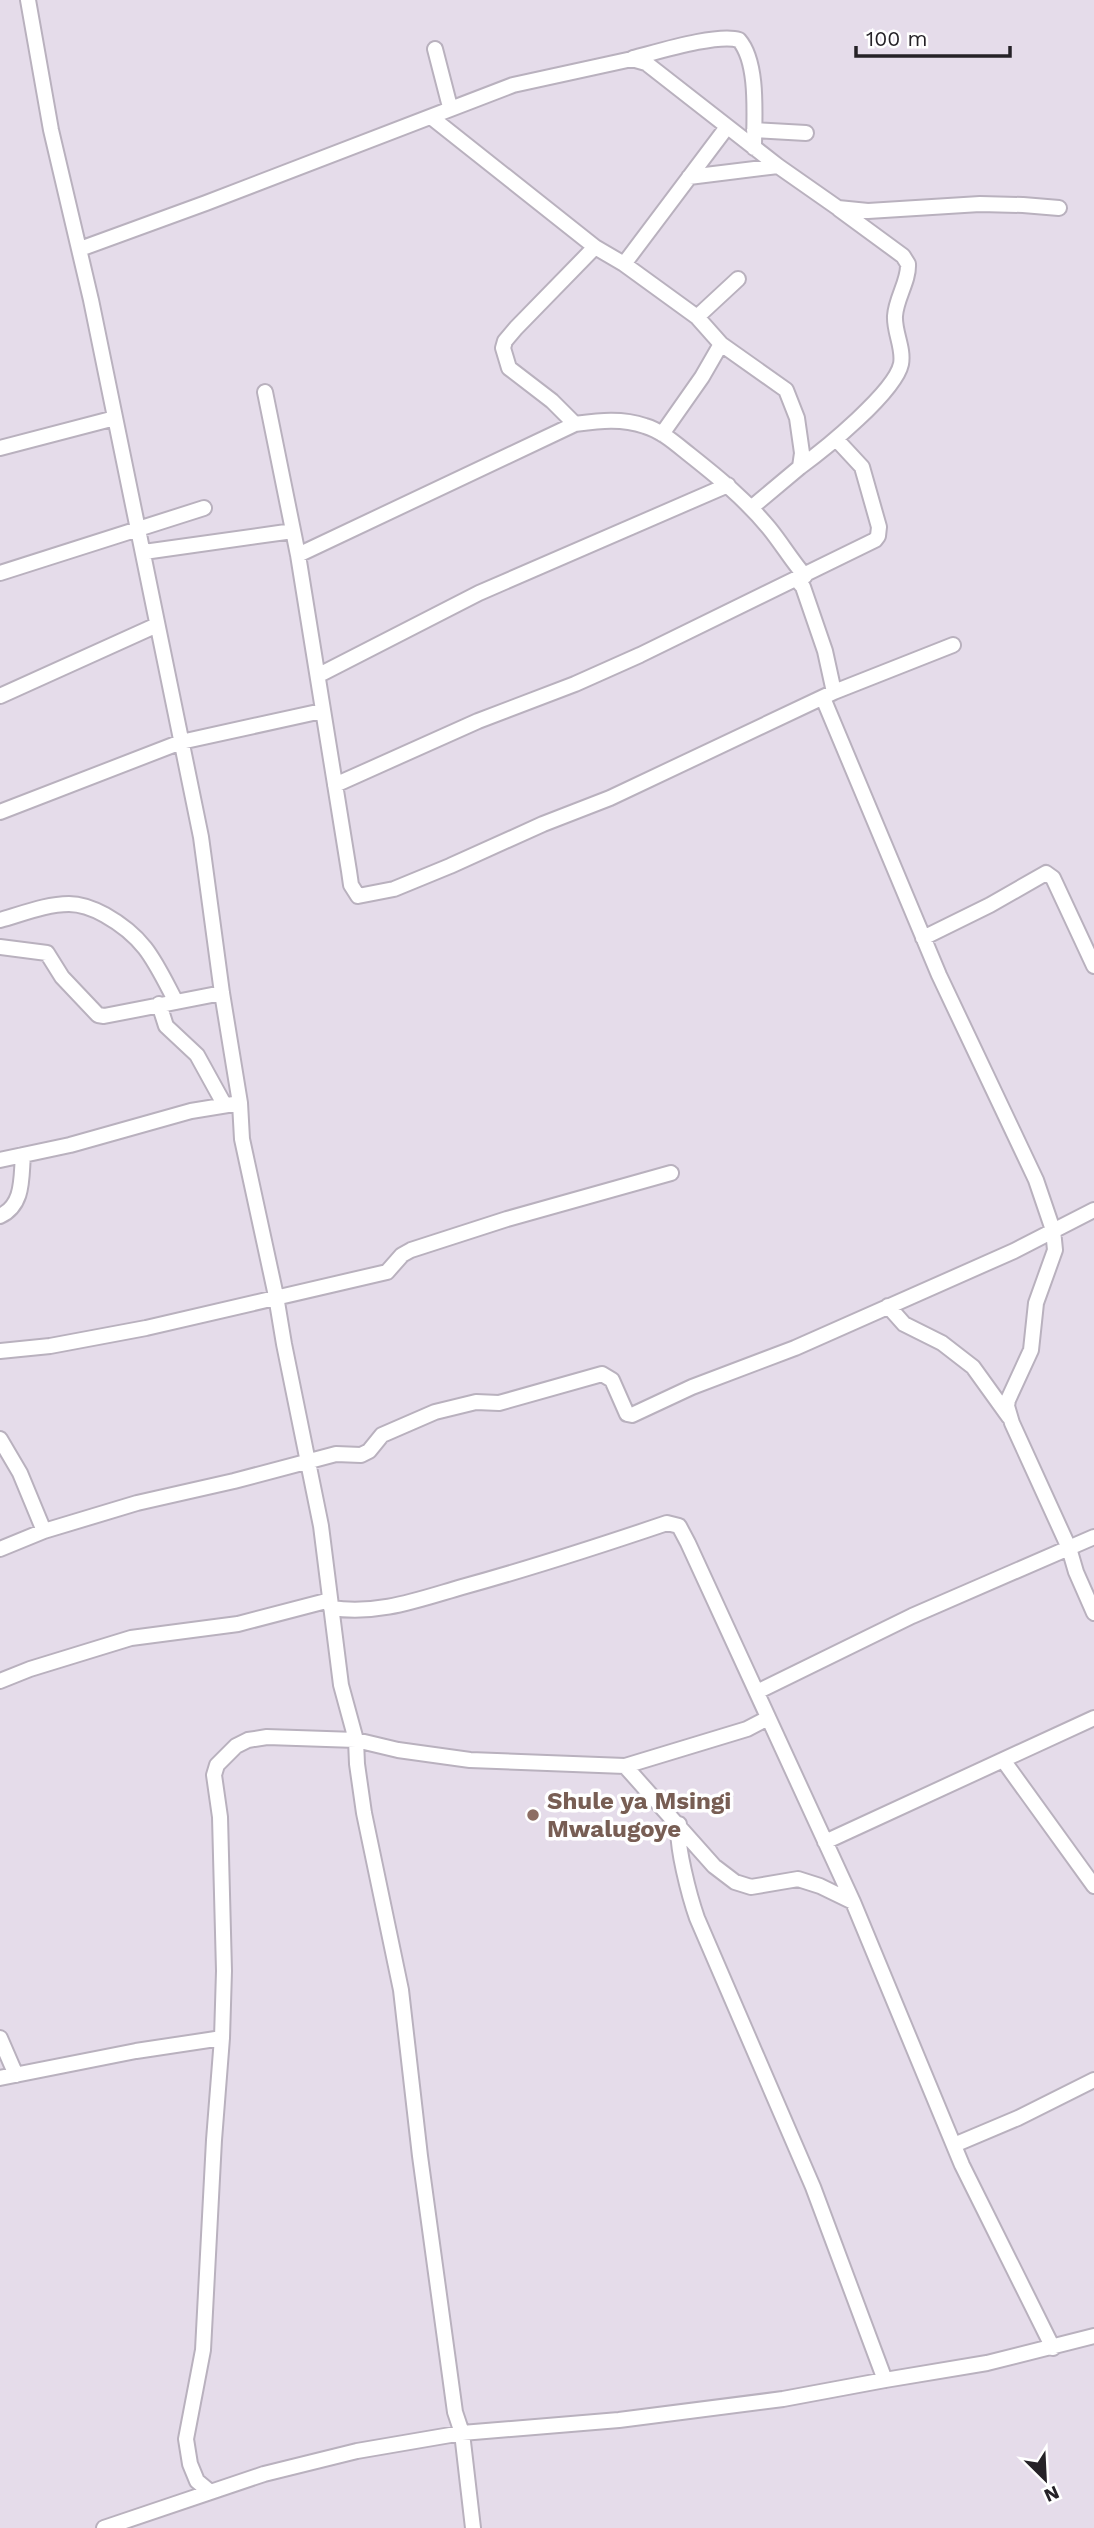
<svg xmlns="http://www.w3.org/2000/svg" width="1094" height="2528" font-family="'Work Sans',sans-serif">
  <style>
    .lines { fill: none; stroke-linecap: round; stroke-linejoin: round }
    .minor-casing { stroke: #b9b1be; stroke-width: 18 }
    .minor { stroke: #fff; stroke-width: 14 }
    .education-dot { fill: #8d6e63; stroke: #fff; stroke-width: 2.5 }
    .labels { text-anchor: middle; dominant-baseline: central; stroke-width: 7; stroke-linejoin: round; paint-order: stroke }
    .education-label { font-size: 24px; font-weight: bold; fill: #785e54; stroke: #fff; text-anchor: start }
  </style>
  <rect width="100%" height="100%" fill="#e5dcea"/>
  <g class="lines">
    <!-- minor casing -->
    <g class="minor-casing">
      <path id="minor" d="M28,0L51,130L91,300L201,837L222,993L240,1103L242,1139L276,1296L284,1344L321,1526L341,1685L356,1740L357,1764L364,1813L401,1990L420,2156L455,2412L462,2433L473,2528
        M435,49L450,107
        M633,58C657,52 718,33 739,40C759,63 754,118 754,148
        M431,117L595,247L624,264L697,317L721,344L786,390L797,418L802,453L800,467L751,508
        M754,130L806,133
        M689,177L778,166
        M80,249L206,203L513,85L632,59L646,63L778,166L838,208L868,211L980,204L1023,205L1059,208
        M624,264L727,127
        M697,317L738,279
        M265,392L298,555L349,871L351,885L358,896L394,889L450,866L543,824L610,798L834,692L953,645
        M575,424L552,401L509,368L503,348L505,341L516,328L595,247
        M662,434L702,377L721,344
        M0,448L115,418
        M800,467C825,449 895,392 901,364C904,348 894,332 895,316C896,298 909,281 908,264L903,256L839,209
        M144,552L293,531
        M298,555L575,424C599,421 621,418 645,426C662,431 676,444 690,455C719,478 746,500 769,528C782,544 792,561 805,576
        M0,573L204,508
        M797,580L803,587L825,651L834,692
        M319,675L479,593L728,485
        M0,696L157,625
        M823,698L939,975L1036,1180L1053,1230L1055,1250L1036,1303L1031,1350L1008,1400L1007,1406L1012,1423L1069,1548L1076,1572L1094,1613
        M335,785L478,721L575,684L640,655L875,540L878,536L879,527L862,467L836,439
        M0,812L181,742L322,711
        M0,920C22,914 46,904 69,904C82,904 94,909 105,915C146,938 155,962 176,1002
        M923,938L990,905L1046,873L1053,878L1094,966
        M0,947L47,953L62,977L98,1015L104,1016L222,993
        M159,1004L166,1026L197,1055L224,1104
        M0,1160L70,1145L191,1111L240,1103
        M0,1216C24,1205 21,1178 23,1155
        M888,1306L904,1324L942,1343L973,1367L1009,1417
        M0,1351L50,1346L146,1328L387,1272L402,1255L411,1250L507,1219L671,1173
        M0,1439L20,1473L44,1531
        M0,1549L44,1531L137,1503L234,1481L336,1454L361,1455L369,1451L382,1435L435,1412L476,1402L499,1403L602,1374L612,1380L627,1414L632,1415L692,1387L795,1348L1014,1251L1094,1210
        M331,1608C378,1615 417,1600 462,1587C531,1568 599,1546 667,1523L679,1526L688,1543L853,1902L962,2165L1053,2348
        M0,1681L30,1669L131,1638L238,1624L330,1600
        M757,1692L912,1616L1094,1537
        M1003,1760L1094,1886
        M625,1766L714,1866L735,1882L751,1887L798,1879L820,1886L853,1902
        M679,1824C675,1843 690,1898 697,1918L813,2187L885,2380
        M825,1842L1094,1718
        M0,2038L16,2075
        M0,2078L136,2051L222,2038
        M954,2145L1018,2118L1094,2080
        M209,2491L197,2481L190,2464L186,2439L203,2350L214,2140L222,2038L224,1971L220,1817L214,1775L217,1765L236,1746L248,1740L267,1737L356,1740L398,1750L470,1760L625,1766L747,1729L768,1718
        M104,2528L264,2474L357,2451L462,2433L619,2420L783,2399L885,2380L987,2363L1094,2336"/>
    </g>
    <!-- minor -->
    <use href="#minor" class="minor"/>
  </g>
  <!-- markers -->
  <circle class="education-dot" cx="533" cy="1815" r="7"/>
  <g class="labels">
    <!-- education labels -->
    <g class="education-label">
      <text x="547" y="1801">Shule ya Msingi<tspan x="547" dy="28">Mwalugoye</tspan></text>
    </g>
  </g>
  <!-- north arrow -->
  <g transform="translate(1045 2479) rotate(156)" stroke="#ffffff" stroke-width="5" paint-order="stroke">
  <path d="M0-5L12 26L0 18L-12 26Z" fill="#252227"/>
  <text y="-10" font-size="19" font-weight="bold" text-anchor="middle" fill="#252227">N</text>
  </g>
  <!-- scale -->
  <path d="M856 46v10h154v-10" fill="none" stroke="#252227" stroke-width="3.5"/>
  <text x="866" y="46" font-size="21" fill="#252227" stroke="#ffffff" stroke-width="5" paint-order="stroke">100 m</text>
</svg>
